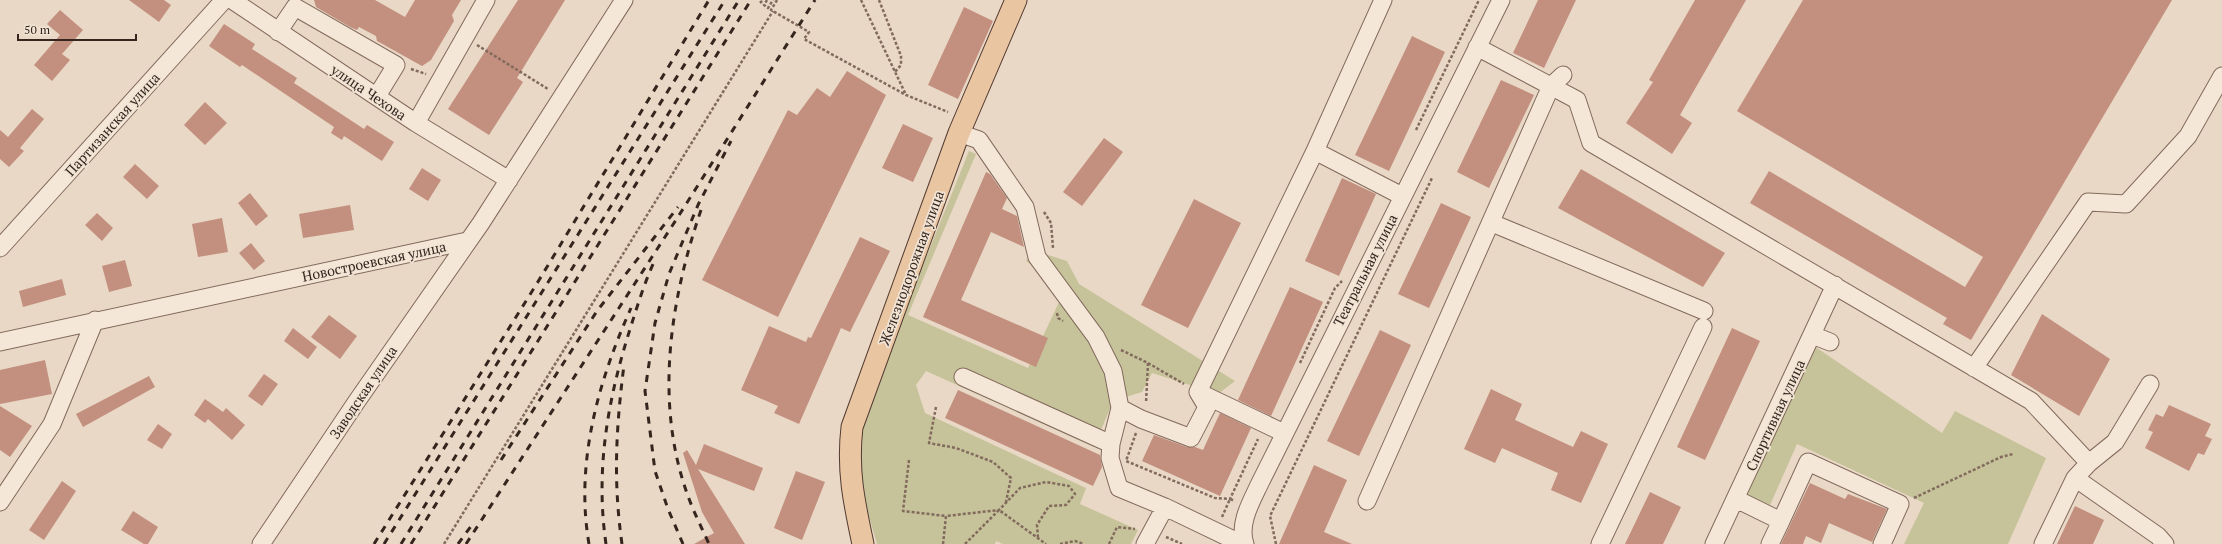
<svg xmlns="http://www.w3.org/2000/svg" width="2222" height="544" font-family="'PT Serif',serif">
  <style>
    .green { fill: #c6c39a }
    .building { fill: #c38f7f }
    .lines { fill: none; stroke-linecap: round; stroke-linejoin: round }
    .minor-casing { stroke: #826a5d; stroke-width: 19 }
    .major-casing { stroke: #513a31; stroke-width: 23 }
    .path { stroke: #826a5d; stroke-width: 2.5; stroke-dasharray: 3 2; stroke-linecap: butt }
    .minor { stroke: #f5e7d7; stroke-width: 17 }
    .major { stroke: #e9c5a1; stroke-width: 21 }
    .rail { stroke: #34261f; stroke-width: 3; stroke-dasharray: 7 7; stroke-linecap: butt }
    .labels { text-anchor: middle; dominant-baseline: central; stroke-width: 3.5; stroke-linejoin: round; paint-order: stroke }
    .street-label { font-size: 14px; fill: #34261f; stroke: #f1e4d4 }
  </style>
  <rect width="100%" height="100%" fill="#e9d8c5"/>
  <!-- green -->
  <path class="green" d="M969,151L976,154L908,315L1028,368L1060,300L1046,275L1026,261L1032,250L1067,261L1079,284L1235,381L1218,394L1152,373L1142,392L1113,401L1094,447L926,371L916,385L925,413L1086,488L1080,504L1138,530L1131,544H1003L996,541L995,544H877L857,474L858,426Z
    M1814,346L1942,433L1955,411L2046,458L2008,544H1904L1924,503L1797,444L1770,505L1747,495Z"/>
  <!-- building -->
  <path class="building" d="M129,0H164L171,5L159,22Z
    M314,0H375L405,17L415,0H461L452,15L454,21L431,60L422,66L377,41L376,36L359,27L357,30L350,27L316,7Z
    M518,0H565L517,78L523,82L489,135L448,109Z
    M1538,0H1576L1544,68L1513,53Z
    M1695,0H1746L1680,115L1692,123L1672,154L1626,123L1653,82L1649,80Z
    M1803,0H2172L1971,340L1943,324L1947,318L1750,203L1769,171L1965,287L1983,257L1737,111Z
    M964,7L993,21L958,99L928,85Z
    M60,10L83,30L62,54L70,60L52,81L34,65L60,35L47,24Z
    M224,24L255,44L252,49L297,78L294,83L364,129L367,125L394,142L382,161L344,136L342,140L331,133L334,127L242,65L240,67L209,46Z
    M1412,36L1445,52L1389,171L1355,155Z
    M847,71L886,95L778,317L702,280L788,110L797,115L817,88L830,97Z
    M1501,80L1534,95L1489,188L1457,172Z
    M205,102L227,123L205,145L184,125Z
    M32,109L44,119L20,148L24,151L9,167L0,159V130L8,137Z
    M903,124L933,138L913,182L882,168Z
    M1104,138L1123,152L1082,206L1063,192Z
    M135,164L159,186L147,199L123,177Z
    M422,168L441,180L428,201L409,189Z
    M1581,169L1725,253L1703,287L1558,208Z
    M986,172L990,174L1007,198L1002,209L1017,216L1024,247L991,232L961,300L1048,338L1036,367L923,317Z
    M1342,178L1376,194L1339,276L1305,261Z
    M250,193L268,216L256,226L238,203Z
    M1194,199L1241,223L1188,328L1141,305Z
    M1441,203L1471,217L1429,308L1398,294Z
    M350,205L354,230L303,238L299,214Z
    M97,213L113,228L102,241L85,225Z
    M222,218L228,252L198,257L192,224Z
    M860,237L890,251L850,332L841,328L799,424L774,413L778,406L741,390L769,326L806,342L808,337L811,338Z
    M251,243L265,261L254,270L239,253Z
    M125,260L132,286L109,292L102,266Z
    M62,279L66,295L23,307L19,291Z
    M1290,287L1323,302L1271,416L1238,400Z
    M2042,314L2110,359L2079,416L2011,375Z
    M329,315L357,336L340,359L311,337Z
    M293,328L317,347L308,359L284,341Z
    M1732,328L1760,341L1705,460L1677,447Z
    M1380,330L1411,345L1359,456L1327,441Z
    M45,360L52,394L0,404V370Z
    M264,374L278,384L262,406L248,396Z
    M149,376L155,387L83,427L76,414Z
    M1491,389L1522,404L1515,420L1573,447L1581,431L1608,444L1581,503L1551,490L1558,473L1502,448L1495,463L1464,449Z
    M958,390L1100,455L1102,467L1093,486L945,418Z
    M205,399L223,412L226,408L245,425L232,440L208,419L205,423L194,415Z
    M2169,405L2211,424L2205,436L2212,439L2204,455L2198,453L2189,471L2145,448L2153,432L2148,430L2156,414L2163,417Z
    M0,406L32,426L10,457L0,450Z
    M1220,413L1251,428L1220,496L1142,461L1154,435L1187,447H1195L1203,450Z
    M158,424L172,434L162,449L147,440Z
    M704,444L763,468L754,491L698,469L745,544H694L714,533L702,512L683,453L687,450L696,465Z
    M1314,465L1347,480L1324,532L1352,544H1279Z
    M796,471L825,482L802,540L774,528Z
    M62,481L76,491L44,540L29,530Z
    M1810,483L1845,499L1848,494L1887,509L1872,542L1829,523L1821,543L1806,536L1803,544H1781Z
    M1650,492L1681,507L1663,544H1625Z
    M2075,506L2104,520L2093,544H2057Z
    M133,511L158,527L148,544H144L121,530Z"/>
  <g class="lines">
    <!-- minor casing -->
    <g class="minor-casing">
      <path id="minor" d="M232,0L416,123L509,180
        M1383,0L1315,151L1402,196
        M278,32L295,7L396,65L377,96
        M1477,47L1577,100L1591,143L2031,401L2089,463L2115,442L2150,384
        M416,123L486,0
        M959,133L979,140L1025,207L1037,257L1096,337L1113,371L1120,408L1141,419L1191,438L1207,407L1198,392L1315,151
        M1492,223L1704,311
        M0,248L224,0
        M1812,335L1830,342
        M0,342L467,241
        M1974,368L2088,202L2126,204L2188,136L2222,76
        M963,377L1111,444L1110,458L1119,488L1165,507
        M1198,392L1284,433
        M1111,444L1120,408
        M2089,463L2075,478L2158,536L2165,544
        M1736,499L1781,521L1770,544
        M1367,501L1551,86L1563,75
        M0,502L52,424L95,320
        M1781,521L1808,462L1900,504L1882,544
        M261,544L357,401L481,223L624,0
        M1145,544L1165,507L1242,544
        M1245,544C1238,524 1251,502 1260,483L1501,0
        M1600,544L1703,327
        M1714,544L1835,285
        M2043,544L2075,478"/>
    </g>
    <!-- major casing -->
    <g class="major-casing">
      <path id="major" d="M863,544C854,502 847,470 852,427L959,133L1016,0"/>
    </g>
    <!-- path -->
    <path class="path" d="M767,0L764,5L768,8L773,0
      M777,0L771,10L809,32L804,39L906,95L948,112
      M861,0L906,95
      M879,0L901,56V65L895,72
      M760,3L763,0
      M477,45L548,89
      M411,69L426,74
      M1416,130L1479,0
      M1044,212L1051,223L1053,248
      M1057,313L1058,318L1063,321
      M1121,350L1148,363L1146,403
      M1148,363L1184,384
      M1300,363L1335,288L1342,281
      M936,407L929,443L956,448L993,462L1011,478L1006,502
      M1136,433L1126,461L1215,498L1230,499L1258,439
      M909,460L903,511L946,516
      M1914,498L2001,457L2013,454
      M1222,517L1230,499L1235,501
      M1166,537L1182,544
      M444,544L773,11
      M943,544L946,516L999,510L1020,488L1046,482L1069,486L1075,494L1066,505L1049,506L1037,525L1038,538
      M965,544L999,510L1046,544
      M1060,544L1075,541L1084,544
      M1109,544L1117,527L1135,529
      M1276,544L1270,516L1432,178"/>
    <!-- minor -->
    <use href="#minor" class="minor"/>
    <!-- major -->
    <use href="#major" class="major"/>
    <!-- rail -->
    <path class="rail" d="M701,210C670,301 654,403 688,496C694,513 702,528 709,544
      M501,460L597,311L678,207
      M374,544L536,285L709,0
      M384,544L725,0
      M401,544L739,0
      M411,544L751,0
      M458,544L474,522
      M466,544L676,220L815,0
      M589,544C575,463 598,382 631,308
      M606,544C595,469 608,398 631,326C638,304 645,281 655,260
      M622,544C613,481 616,428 624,365
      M683,544L668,509L655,471L645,391L655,323L669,274L698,205L731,141"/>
  </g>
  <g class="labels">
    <!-- street labels -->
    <g class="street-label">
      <text transform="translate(369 92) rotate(34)">улица Чехова</text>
      <text transform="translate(112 124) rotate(-48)">Партизанская улица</text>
      <text transform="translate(374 261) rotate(-12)">Новостроевская улица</text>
      <text transform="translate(911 268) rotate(-70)">Железнодорожная улица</text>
      <text transform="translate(1365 270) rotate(-63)">Театральная улица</text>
      <text transform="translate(363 392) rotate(-56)">Заводская улица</text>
      <text transform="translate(1775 415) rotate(-65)">Спортивная улица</text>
    </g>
  </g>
  <!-- scale -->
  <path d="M18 34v6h118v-6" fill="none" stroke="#34261f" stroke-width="2"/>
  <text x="24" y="34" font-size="12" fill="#34261f" stroke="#f1e4d4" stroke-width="3" paint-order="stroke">50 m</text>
</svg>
